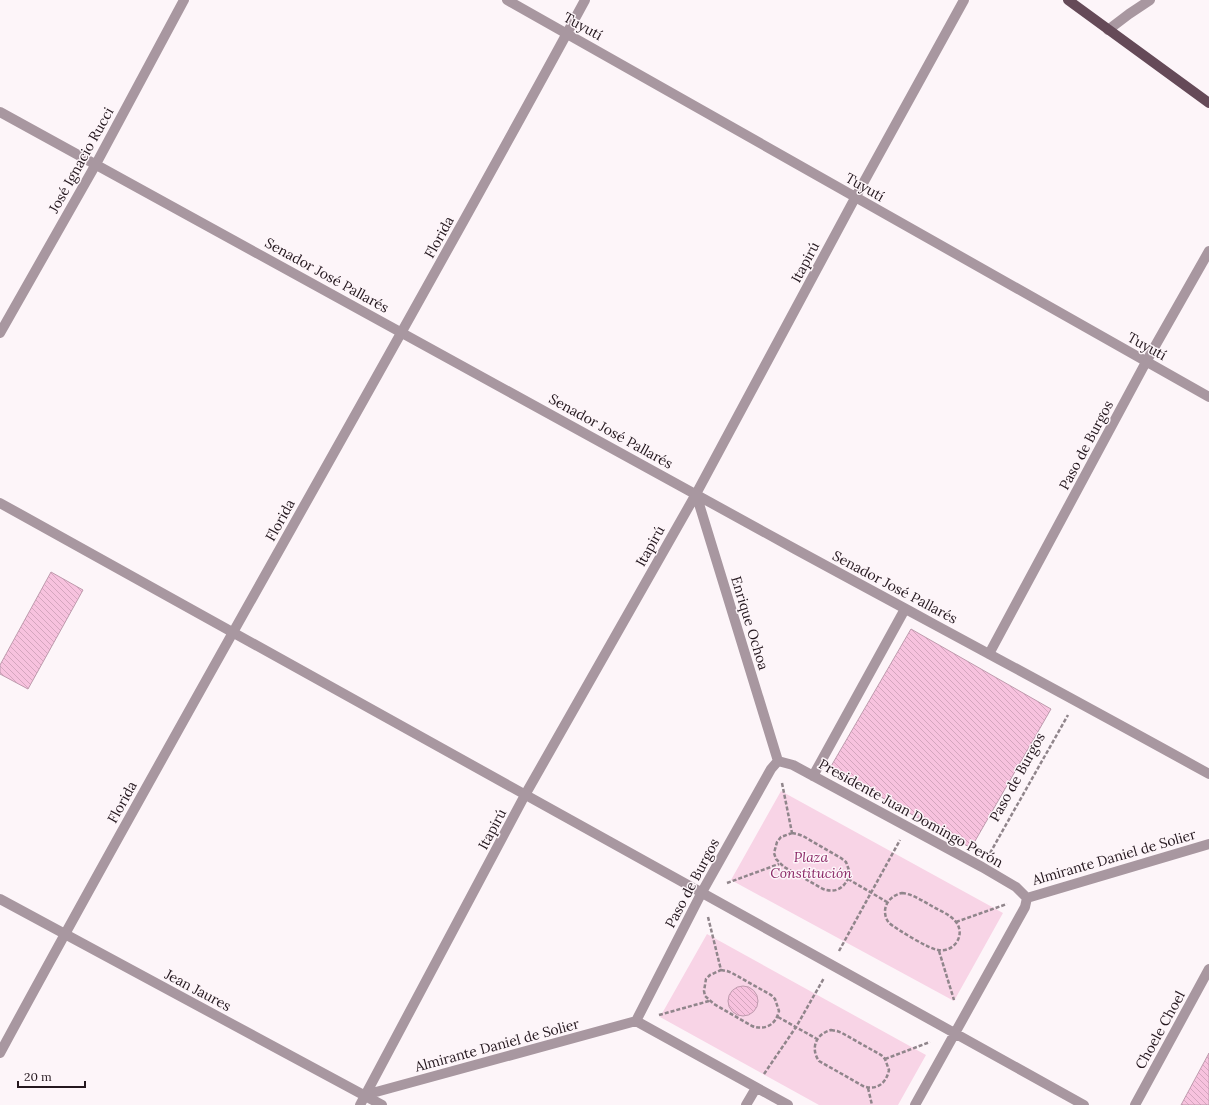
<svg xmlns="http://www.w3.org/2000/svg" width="1209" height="1105" font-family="Lora,serif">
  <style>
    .park { fill: #f8d4e6 }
    .building { fill: url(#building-back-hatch); stroke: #be9aad }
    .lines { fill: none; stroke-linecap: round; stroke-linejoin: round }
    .path { stroke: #90858b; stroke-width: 2.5; stroke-dasharray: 4 2; stroke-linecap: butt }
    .minor { stroke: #a897a0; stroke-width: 10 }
    .major { stroke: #654a58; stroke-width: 10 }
    .labels { text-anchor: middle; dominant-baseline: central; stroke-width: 3; stroke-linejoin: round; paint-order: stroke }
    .street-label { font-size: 14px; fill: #24171e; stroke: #fdf5f9 }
    .park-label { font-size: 14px; font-style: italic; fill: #8b2967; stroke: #fdf5f9 }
  </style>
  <defs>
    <pattern id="building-back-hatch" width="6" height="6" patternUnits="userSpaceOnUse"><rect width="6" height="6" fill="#f7c2de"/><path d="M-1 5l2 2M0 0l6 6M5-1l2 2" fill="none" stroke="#d4a6be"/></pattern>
  </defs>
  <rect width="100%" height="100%" fill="#fdf5f9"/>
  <!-- park -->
  <path class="park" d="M781,791L1003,913L954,1001L731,880Z
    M707,934L926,1055L898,1105H819L660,1017Z"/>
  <!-- building -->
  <path class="building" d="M51,572L83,590L28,689L0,674V665Z
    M911,629L1051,709L971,848L830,768Z
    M728 1001a15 15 0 1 1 30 0a15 15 0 1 1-30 0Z
    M1209,1053V1105H1181Z"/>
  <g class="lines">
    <!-- path -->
    <path class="path" d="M782,783L792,833
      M792,833L797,834L803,836L841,858L846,862L850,873C846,887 837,894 823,889L784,867L776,859L774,853L777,842L781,837Z
      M990,853L1068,715
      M848,879L887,902
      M727,883L779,864
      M902,893C912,894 921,900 930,905C938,910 950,914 956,922C966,935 954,953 938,950C929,949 898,930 889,923C880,911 887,896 902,893Z
      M708,917L721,970
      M956,922L1007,904
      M839,951L900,840
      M939,951L954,1000
      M721,970L727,971L732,973L771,995L775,999L779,1011C776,1024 766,1031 752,1026L714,1004L705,996L704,991L706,979L710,975Z
      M659,1015L709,1001
      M778,1017L817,1039
      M831,1030L837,1031L842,1033L881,1055L885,1059L889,1070C886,1084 876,1091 863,1086L819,1061C810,1048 816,1034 831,1030Z
      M885,1059L930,1042
      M764,1074L796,1027L824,978
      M868,1088L872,1105"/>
    <!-- minor -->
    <path class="minor" d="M507,0L1209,397
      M1108,30L1129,14L1150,0
      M0,112C265,257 530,403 795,549C933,624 1072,698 1209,774
      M0,333L96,164L184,0
      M696,494L778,761
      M0,503L1084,1105
      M989,654L1146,362L1209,251
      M778,761L793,765L982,867L1016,887L1027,898
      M813,776L905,609
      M1027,898L1209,844
      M0,899L382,1105
      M636,1021L702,892L771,769L778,761
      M636,1021L788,1105
      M0,1053C191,700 394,353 585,0
      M365,1095L636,1021
      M360,1105L525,795L696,494L855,198L964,0
      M746,1105L756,1088
      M915,1105L1025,907L1027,898
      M1135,1105L1209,969"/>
    <!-- major -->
    <path class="major" d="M1068,0L1209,103"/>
  </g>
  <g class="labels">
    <!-- street labels -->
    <g class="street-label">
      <text transform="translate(583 26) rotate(29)">Tuyutí</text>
      <text transform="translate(81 160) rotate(-61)">José Ignacio Rucci</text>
      <text transform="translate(865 187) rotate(30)">Tuyutí</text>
      <text transform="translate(439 237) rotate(-61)">Florida</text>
      <text transform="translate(805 262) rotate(-62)">Itapirú</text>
      <text transform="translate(327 275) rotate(29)">Senador José Pallarés</text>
      <text transform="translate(1147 346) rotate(29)">Tuyutí</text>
      <text transform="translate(611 431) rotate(29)">Senador José Pallarés</text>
      <text transform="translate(1086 445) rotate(-62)">Paso de Burgos</text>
      <text transform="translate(280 520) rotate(-61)">Florida</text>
      <text transform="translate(650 546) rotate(-61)">Itapirú</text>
      <text transform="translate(895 587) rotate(28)">Senador José Pallarés</text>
      <text transform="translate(750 623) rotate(73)">Enrique Ochoa</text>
      <text transform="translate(1017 777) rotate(-61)">Paso de Burgos</text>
      <text transform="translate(122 802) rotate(-61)">Florida</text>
      <text transform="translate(911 813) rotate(29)">Presidente Juan Domingo Perón</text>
      <text transform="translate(492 829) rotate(-62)">Itapirú</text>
      <text transform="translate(1114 857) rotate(-16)">Almirante Daniel de Solier</text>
      <text transform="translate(692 883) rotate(-62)">Paso de Burgos</text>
      <text transform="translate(198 990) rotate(28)">Jean Jaures</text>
      <text transform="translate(1160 1030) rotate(-61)">Choele Choel</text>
      <text transform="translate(497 1045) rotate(-15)">Almirante Daniel de Solier</text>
    </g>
    <!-- park labels -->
    <g class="park-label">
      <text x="811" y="857">Plaza<tspan x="811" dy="16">Constitución</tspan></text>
    </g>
  </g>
  <!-- scale -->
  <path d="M18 1081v6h67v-6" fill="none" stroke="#24171e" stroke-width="2"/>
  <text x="24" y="1081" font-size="12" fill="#24171e" stroke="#fdf5f9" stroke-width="3" paint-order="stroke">20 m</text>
</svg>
